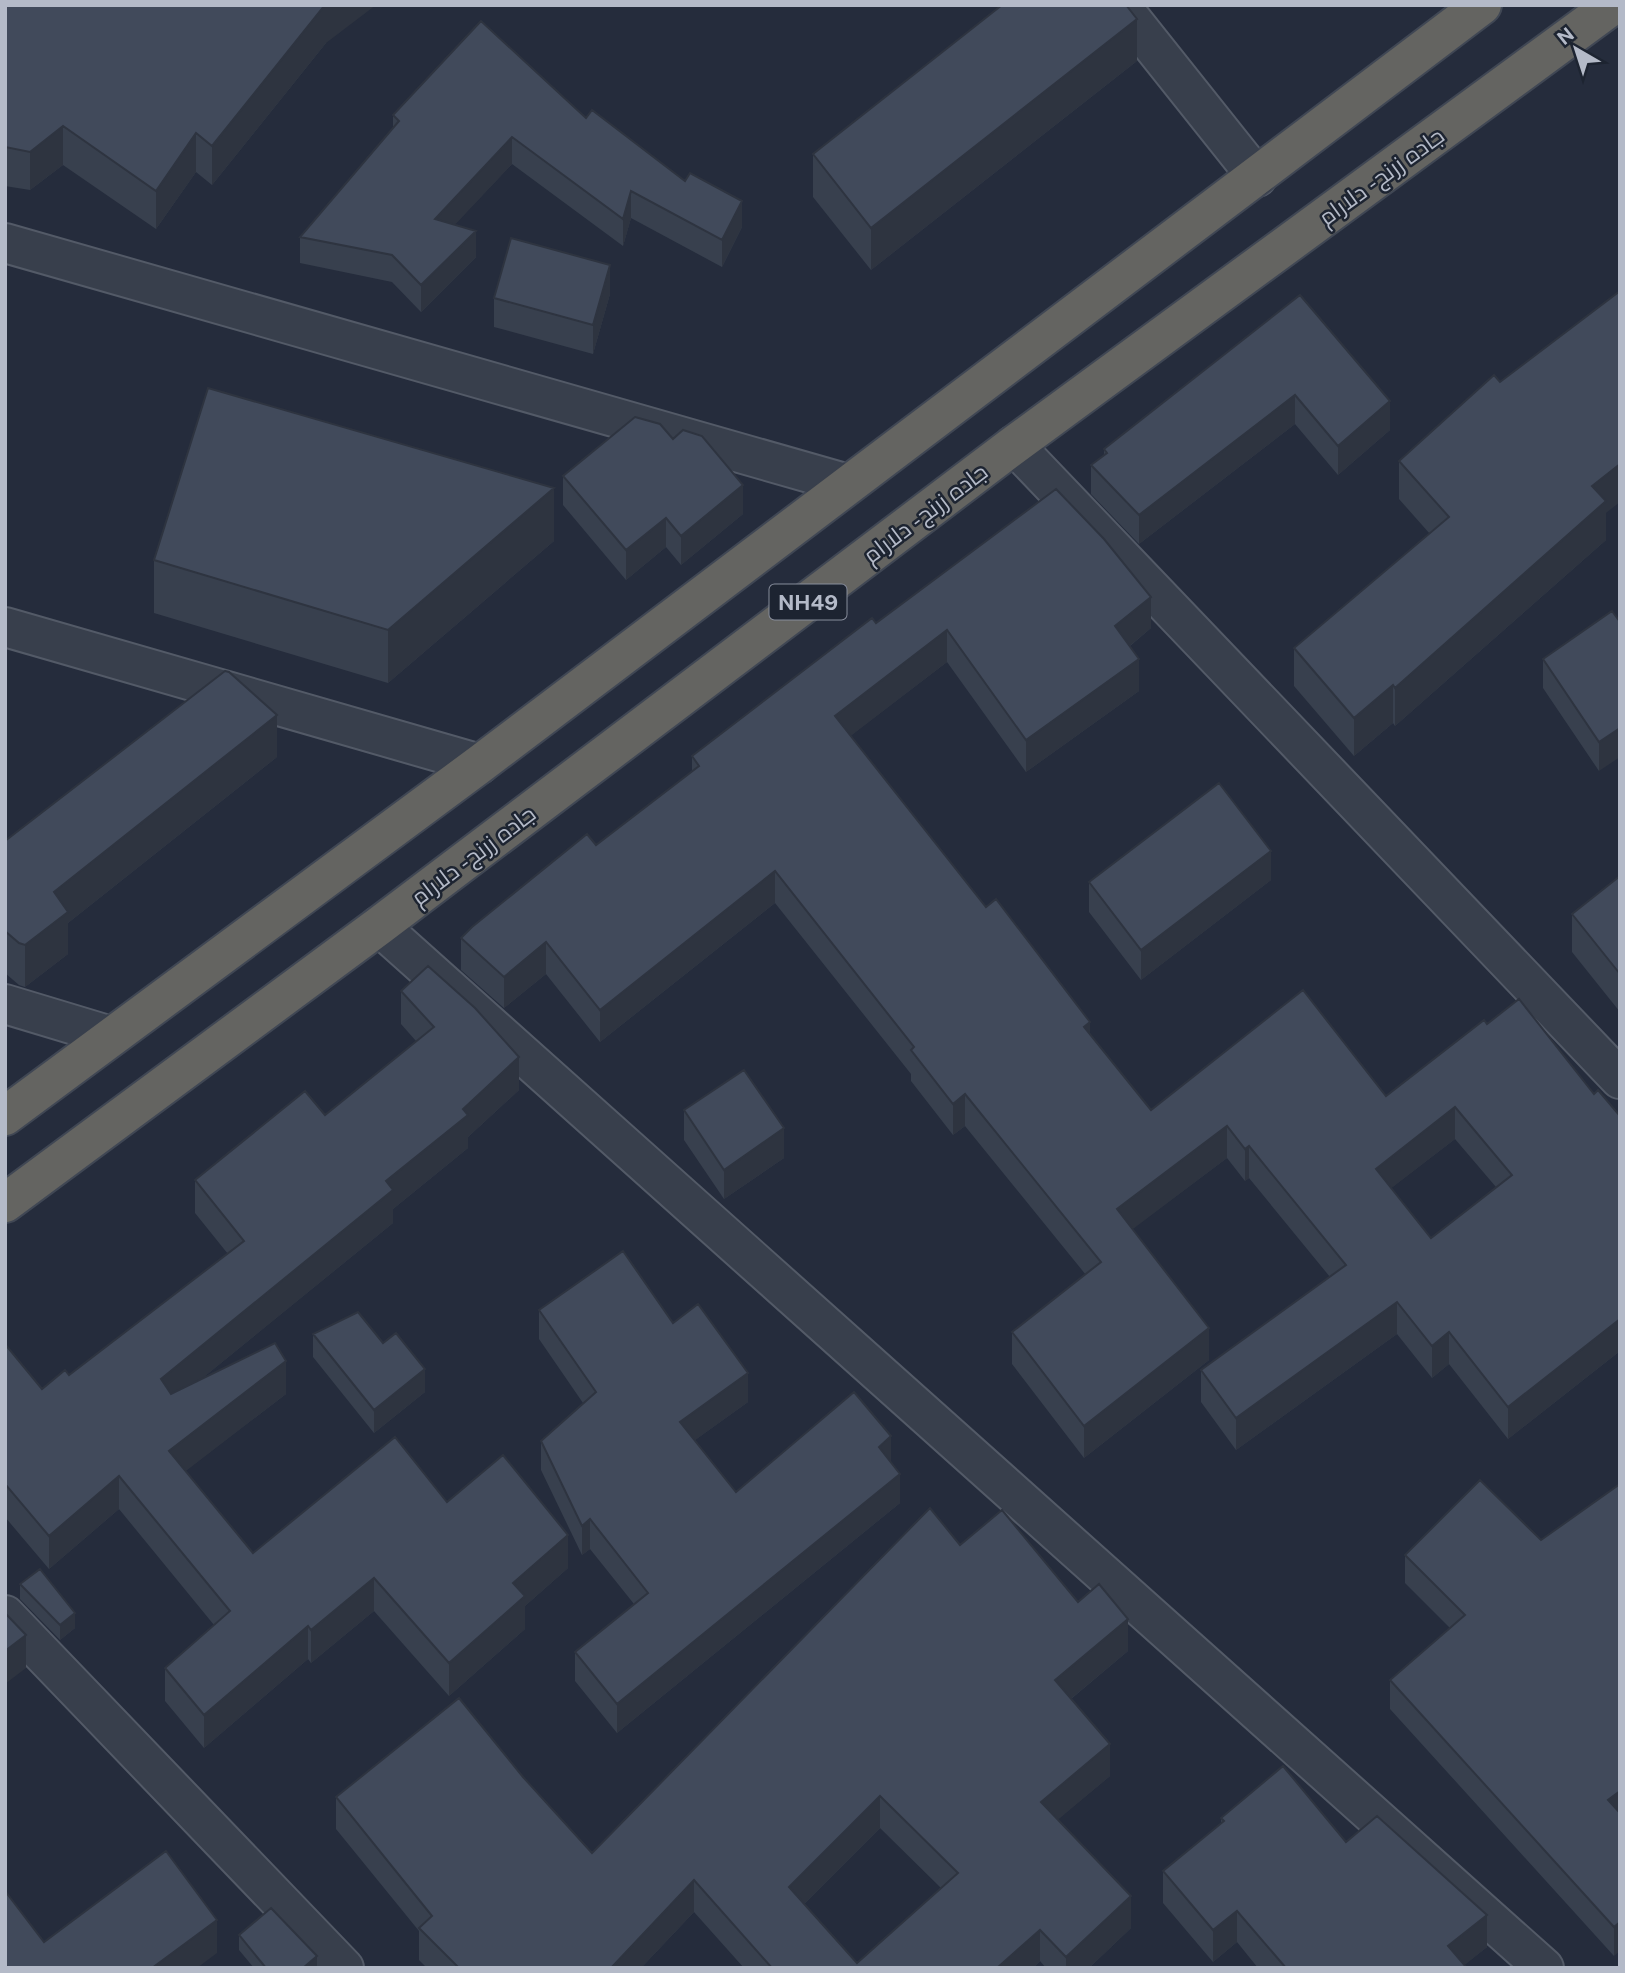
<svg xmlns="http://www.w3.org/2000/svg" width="1625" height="1973" font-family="'Public Sans',Cairo,sans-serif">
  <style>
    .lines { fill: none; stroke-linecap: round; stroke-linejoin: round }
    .minor-casing { stroke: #535a67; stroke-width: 42 }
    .trunk-casing { stroke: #404754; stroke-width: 42 }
    .minor { stroke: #383f4c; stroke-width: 38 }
    .trunk { stroke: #646461; stroke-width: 38 }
    .wall { fill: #38404e; fill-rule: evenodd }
    .shaded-wall { fill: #2e3440 }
    .building { fill: #414a5b; stroke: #2e3440; stroke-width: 2; fill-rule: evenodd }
    .labels { text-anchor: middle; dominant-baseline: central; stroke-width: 5; stroke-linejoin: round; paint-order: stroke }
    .shield { fill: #1d2431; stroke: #878d9b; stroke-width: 2 }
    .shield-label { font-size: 21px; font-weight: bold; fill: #b4bac8 }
    .street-label { font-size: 23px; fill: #b4bac8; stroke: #1d2431 }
  </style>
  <rect width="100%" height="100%" fill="#252c3c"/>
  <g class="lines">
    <!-- minor casing -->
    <g class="minor-casing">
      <path id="minor" d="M1120,5L1257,177
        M5,243L848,484
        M1014,445L1620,1079
        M5,627L480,764
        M379,926L1544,1968
        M5,1004L111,1036
        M5,1615L344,1968"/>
    </g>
    <!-- trunk casing -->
    <g class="trunk-casing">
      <path id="trunk" d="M5,1116L480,764L1482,5
        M5,1203L379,926L1014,445L1613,5"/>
    </g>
    <!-- minor -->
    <use href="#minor" class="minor"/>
    <!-- trunk -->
    <use href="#trunk" class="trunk"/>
  </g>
  <!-- wall -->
  <path class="wall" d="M5,5L326,43L212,185L196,172L156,229L63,165L30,190L5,186Z
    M1137,61L871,270L813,197V154Z
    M393,115L586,118L742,227L722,267L631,218L623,246L512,164L454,225L476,257L421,312L392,282L300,263V237L393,129Z
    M610,294L593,354L494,327V298Z
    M1300,295L1390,430L1338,475L1295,424L1139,544L1091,494V465L1104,455V449Z
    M673,439L743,514L681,565L666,547L626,580L563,505V476Z
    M1399,461L1606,513V540L1395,726L1393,723L1354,756L1294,686V648L1430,534L1399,499Z
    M554,541L388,683L154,613V560Z
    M1612,611L1599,771L1543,688V659Z
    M876,623L1151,628L1130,646L1139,691L1026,772L947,662L850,736L986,907L1151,1110L1386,1096L1487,1024L1594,1094L1620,1116V1351L1508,1439L1449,1364L1432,1378L1397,1334L1236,1450L1201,1402V1370L1330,1277L1249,1178L1245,1181L1227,1158L1132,1229L1209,1360L1084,1458L1012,1364V1332L1086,1275L965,1126L953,1135L911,1081V1074L775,903L600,1042L546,974L504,1008L461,970V938L596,845L692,771V756ZM1455,1139L1496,1187L1431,1238L1391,1188Z
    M277,757L68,923V954L25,987L19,985L5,973V841Z
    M1620,876V1012L1572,952V914Z
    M1271,880L1141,980L1089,912V882Z
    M401,991L519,1090L468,1137V1148L393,1209V1223L200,1380L286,1394L185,1471L253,1553L447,1502L568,1568L525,1606V1629L449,1696L374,1611L311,1663L308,1659L204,1748L165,1701V1668L214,1625L119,1509L49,1569L5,1517V1344L42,1389L69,1375L228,1254L195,1213V1180L325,1115L416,1041L401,1024Z
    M684,1110L784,1158L724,1199L684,1140Z
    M539,1310L673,1323L748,1402L695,1440L736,1492L891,1463L900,1503L617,1733L575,1681V1652L634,1604L590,1549L582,1555L541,1470V1441L583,1403L539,1339Z
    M313,1334L425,1392L374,1433L313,1357Z
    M1620,1484L1614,1956L1390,1709V1680L1450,1628L1405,1583V1555L1541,1540Z
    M960,1545L1078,1602L1128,1651L1071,1699L1110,1776L1058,1819L1131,1928L1089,1968H1046L1040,1961L1033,1968H744L694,1912L641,1968H427L419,1960V1931L336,1829V1797L523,1777L592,1853ZM880,1828L941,1888L857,1963L804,1904Z
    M20,1584L75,1628L60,1640L20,1599Z
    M1221,1818L1346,1842L1487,1947L1464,1965L1467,1968H1258L1237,1942L1213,1962L1163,1903V1871L1221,1823Z
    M239,1935L317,1968H254L239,1950Z"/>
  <!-- shaded-wall -->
  <path class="shaded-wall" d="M325,5H376L326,43L212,185V146Z
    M1137,19V61L871,270V228Z
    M63,126V165L30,190V152Z
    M196,133V172L156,229V191Z
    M512,137V164L435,246V219Z
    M631,191V218L623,246V219Z
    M742,201V227L722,267V240Z
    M476,231V257L421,312V285Z
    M610,265V294L593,354V325Z
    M1295,395V424L1139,544V515Z
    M1390,401V430L1338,475V446Z
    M1620,464V502L1606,513V540L1395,726V688L1592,486Z
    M743,485V514L681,565V536Z
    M554,488V541L388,683V630Z
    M666,518V547L626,580V550Z
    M1151,597V628L1115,658V626Z
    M947,630V662L835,748V716Z
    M1139,659V691L1026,772V740Z
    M1393,685V723L1354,756V718Z
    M277,715V757L68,923V954L25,987V945L54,892Z
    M1620,728V757L1599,771V742Z
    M1271,851V880L1141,980V950Z
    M775,871V903L600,1042V1010Z
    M546,942V974L504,1008V977Z
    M1090,1022V1053L1084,1027Z
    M519,1057V1090L468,1137V1148L393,1209V1223L161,1412V1379L386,1181Z
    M965,1094V1126L953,1135V1104Z
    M1455,1107V1139L1376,1200V1169Z
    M1227,1126V1158L1117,1241V1209Z
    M784,1128V1158L724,1199V1170Z
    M1249,1146V1178L1245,1181V1149Z
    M1397,1302V1334L1236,1450V1418Z
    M1620,1319V1351L1508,1439V1407Z
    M1209,1328V1360L1084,1458V1426Z
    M1449,1332V1364L1432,1378V1346Z
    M286,1361V1394L169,1484V1451Z
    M425,1369V1392L374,1433V1410Z
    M748,1373V1402L680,1451V1422Z
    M891,1436V1465L879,1447Z
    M900,1474V1503L617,1733V1704Z
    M119,1476V1509L49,1569V1536Z
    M590,1519V1549L582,1555V1526Z
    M568,1535V1568L525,1606V1629L449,1696V1663L513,1583Z
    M374,1578V1611L311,1663V1630Z
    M75,1613V1628L60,1640V1625Z
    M1128,1619V1651L1055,1712V1680Z
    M308,1626V1659L204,1748V1715Z
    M26,1635V1668L5,1684V1651Z
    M1110,1744V1776L1041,1834V1802Z
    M1620,1791V1819L1608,1800Z
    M880,1796V1828L789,1919V1887Z
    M694,1880V1912L641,1968H611Z
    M1131,1896V1928L1089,1968H1066V1957Z
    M1237,1911V1942L1213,1962V1930Z
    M1487,1915V1947L1461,1968L1448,1946Z
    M217,1920V1953L197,1968H152Z
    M1620,1922V1951L1614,1956V1927Z
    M1040,1930V1961L1033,1968H997Z
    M317,1956V1968H303Z"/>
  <!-- building -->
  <path class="building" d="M5,5H325L212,146L196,133L156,191L63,126L30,152L5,147Z
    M1002,5H1126L1137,19L871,228L813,154Z
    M481,21L586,118L592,110L685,181L690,173L742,201L722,240L631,191L623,219L512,137L435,219L476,231L421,285L392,255L300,237L399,121L393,115Z
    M511,238L610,265L593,325L494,298Z
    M1620,291V464L1592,486L1606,501L1395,688L1393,685L1354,718L1294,648L1449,517L1399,461L1494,375L1500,382Z
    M1300,295L1390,401L1338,446L1295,395L1139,515L1091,465L1107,453L1104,449Z
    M208,388L554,488L388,630L154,560Z
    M635,417L660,424L673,439L683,430L702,436L743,485L681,536L666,518L626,550L563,476Z
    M1056,489L1104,539L1151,597L1115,626L1139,659L1026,740L947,630L835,716L986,907L996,899L1090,1022L1084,1027L1151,1110L1303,990L1386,1096L1484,1020L1487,1024L1519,999L1594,1094L1598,1090L1620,1116V1319L1508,1407L1449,1332L1432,1346L1397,1302L1236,1418L1201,1370L1346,1265L1249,1146L1245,1149L1227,1126L1117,1209L1209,1328L1084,1426L1012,1332L1101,1262L965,1094L953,1104L911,1050L914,1047L775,871L600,1010L546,942L504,977L461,938L472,927L587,834L596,845L699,766L692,756L872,618L876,623ZM1455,1107L1512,1175L1431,1238L1376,1169Z
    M1612,611L1620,622V728L1599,742L1543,659Z
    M225,671L229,672L277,715L54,892L68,912L25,945L19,943L5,931V841Z
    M1219,783L1271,851L1141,950L1089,882Z
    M1620,876V974L1572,914Z
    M428,966L475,1008L519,1057L463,1109L468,1115L386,1181L393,1190L161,1379L171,1394L275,1343L286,1361L169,1451L253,1553L395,1437L447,1502L503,1455L568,1535L513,1583L525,1596L449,1663L374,1578L311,1630L308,1626L204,1715L165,1668L230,1611L119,1476L49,1536L5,1484V1344L42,1389L65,1370L69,1375L244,1241L195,1180L305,1091L325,1115L434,1027L401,991Z
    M744,1070L784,1128L724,1170L684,1110Z
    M623,1251L673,1323L698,1304L748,1373L680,1422L736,1492L854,1392L891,1436L879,1447L900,1474L617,1704L575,1652L648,1593L590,1519L582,1526L541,1441L596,1392L539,1310Z
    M358,1312L383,1343L396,1333L425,1369L374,1410L313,1334Z
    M1480,1480L1541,1540L1620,1484V1791L1608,1800L1620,1813V1922L1614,1927L1390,1680L1465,1615L1405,1555Z
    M930,1508L960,1545L1002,1510L1078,1602L1099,1584L1128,1619L1055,1680L1110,1744L1041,1802L1131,1896L1066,1957L1040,1930L997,1968H772L694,1880L611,1968H459L419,1928L432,1916L336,1797L459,1698L523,1777L592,1853ZM880,1796L958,1873L857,1963L789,1887Z
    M40,1569L75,1613L60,1625L20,1584Z
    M5,1613L26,1635L5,1651Z
    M1283,1766L1346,1842L1377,1816L1487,1915L1448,1946L1467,1968H1286L1237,1911L1213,1930L1163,1871L1224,1821L1221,1818Z
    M166,1851L217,1920L152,1968H5V1891L44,1942Z
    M271,1908L317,1956L303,1968H266L239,1935Z"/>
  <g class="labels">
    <!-- shield labels -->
    <rect class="shield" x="769.5" y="584.5" width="77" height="35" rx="5"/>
    <g class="shield-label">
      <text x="808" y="602">NH49</text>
    </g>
    <!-- street labels -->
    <g class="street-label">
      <text transform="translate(1381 176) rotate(-36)">جاده زرنج - دلارام</text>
      <text transform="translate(925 513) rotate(-37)">جاده زرنج - دلارام</text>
      <text transform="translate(473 855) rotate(-37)">جاده زرنج - دلارام</text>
    </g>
  </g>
  <!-- border -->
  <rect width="1625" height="1973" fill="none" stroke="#b4bac8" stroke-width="14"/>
  <!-- north arrow -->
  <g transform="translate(1576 49) rotate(321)" stroke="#1d2431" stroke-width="5" paint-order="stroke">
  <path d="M0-5L12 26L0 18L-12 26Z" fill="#b4bac8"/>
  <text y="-10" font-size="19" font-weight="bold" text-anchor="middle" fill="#b4bac8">N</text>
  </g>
</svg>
